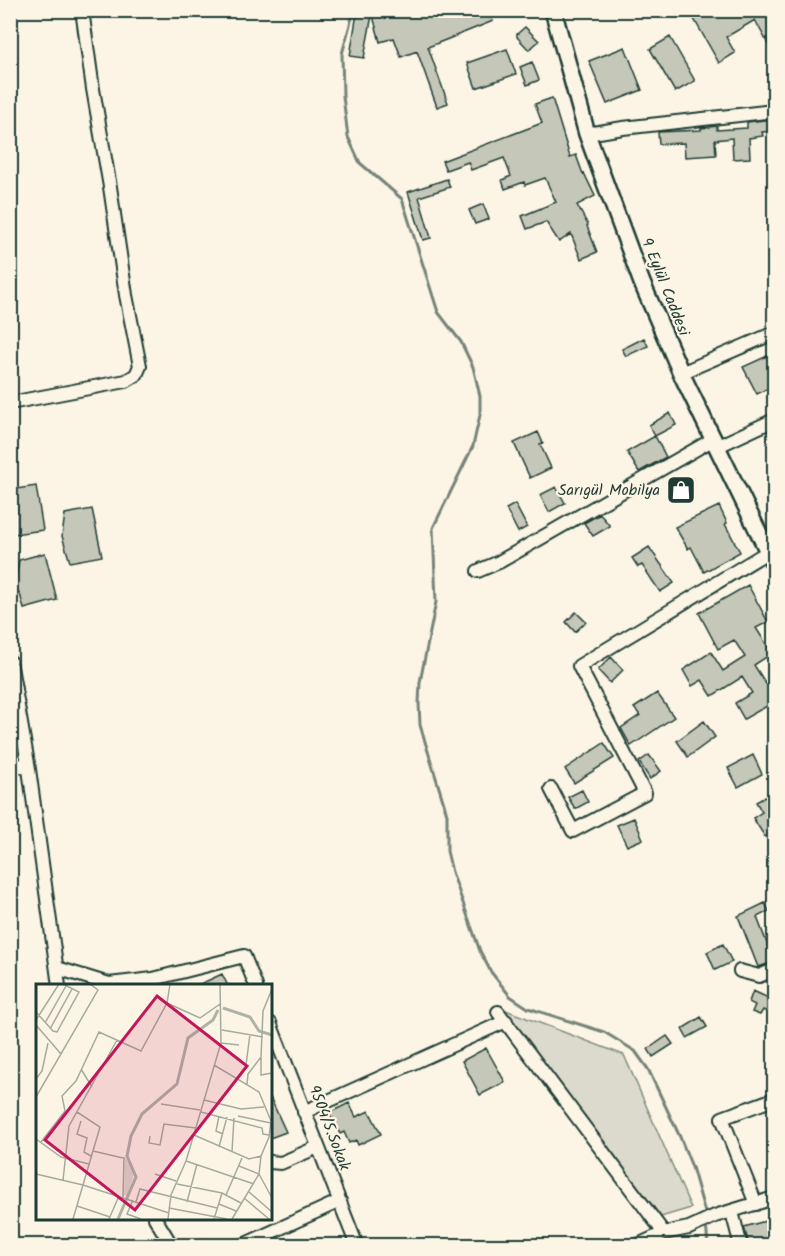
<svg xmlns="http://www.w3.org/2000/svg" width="785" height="1256" font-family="Kalam,sans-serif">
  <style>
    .green { fill: #dcdacc; stroke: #7e8c80; stroke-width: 1.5 }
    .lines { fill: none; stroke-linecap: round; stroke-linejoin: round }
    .stream { stroke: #758479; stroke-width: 3 }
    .building { fill: #c5c7b9; stroke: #1f3d34; stroke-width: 1.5 }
    .minor-casing { stroke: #1f3d34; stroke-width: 16 }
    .major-casing { stroke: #1f3d34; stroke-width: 20 }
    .minor { stroke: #fcf5e5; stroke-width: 12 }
    .major { stroke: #fcf5e5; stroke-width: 15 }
    .labels { text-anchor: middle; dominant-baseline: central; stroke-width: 4.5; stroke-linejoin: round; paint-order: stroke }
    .street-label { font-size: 16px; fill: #1f3d34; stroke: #fcf5e5 }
    .poi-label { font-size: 16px; fill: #1f3d34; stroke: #fcf5e5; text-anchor: end }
    .inset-river { fill: none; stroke: #aeb3a7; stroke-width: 3 }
    .inset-road { fill: none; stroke: #a4ab9e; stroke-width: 1.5 }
    .view { fill: #c2185b; fill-opacity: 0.15; stroke: #c2185b; stroke-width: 3 }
    .inset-edge { fill: none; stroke: #1f3d34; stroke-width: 3 }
  </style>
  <rect width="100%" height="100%" fill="#fcf5e5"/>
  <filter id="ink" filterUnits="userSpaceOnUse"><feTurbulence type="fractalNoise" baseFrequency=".0167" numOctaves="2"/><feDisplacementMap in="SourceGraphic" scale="12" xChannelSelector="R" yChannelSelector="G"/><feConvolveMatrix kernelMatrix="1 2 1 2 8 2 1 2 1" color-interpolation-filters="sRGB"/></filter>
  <g filter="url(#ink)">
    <!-- green -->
    <path class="green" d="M503,1009L624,1055L691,1208L661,1217Z"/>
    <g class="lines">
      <!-- stream -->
      <path class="stream" d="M354,10L342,54L343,96L348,137L360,163L402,199L438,312L461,342L473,367L480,396V415L473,446L433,528L436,602L420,682L419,703L420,725L447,814V851L452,872L480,951L491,972L510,996L528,1008L604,1032L635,1051L648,1069L680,1137L692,1167L706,1216
        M706,1223L708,1246"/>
    </g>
    <!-- building -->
    <path class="building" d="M399,10H434L435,14L445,10H489L493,21L428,47L448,103L437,107L417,51L401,57L394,38L380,42L373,16L381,17V14L401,17Z
      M709,10H770L774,19V55L755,20L726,37L735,53L719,63L694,19Z
      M357,13L372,15L364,58L350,56Z
      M525,27L539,41L529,50L517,37V34Z
      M670,37L695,81L675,92L650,49Z
      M625,47L642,90L607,104L589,61Z
      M507,49L516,74L476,88L467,63Z
      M532,62L539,80L527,85L520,67Z
      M552,98L570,157L576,155L583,174L584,173L595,196L577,205L588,225L587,226L597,252L581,259L571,234L559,242L546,222L527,229L522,216L556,202L545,178L525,185L524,182L505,189L502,180L511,176L504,158L471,170L468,162L446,170L442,161L542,123L535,104Z
      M774,119V131L762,132L763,136L749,138L750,158L733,159L732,138L715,140L716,155L685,157L684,143L659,144L658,132L701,130V128L717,126V130L747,128V122Z
      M447,179L450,187L419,197L431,238L423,240L408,192Z
      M483,204L489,219L475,224L469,210Z
      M644,338L648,346L626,356L622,349Z
      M774,353V385L757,394L743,367Z
      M670,413L676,425L655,436L649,425Z
      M538,432L543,443L540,444L551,468L530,478L514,443Z
      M655,436L666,457L639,472L627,452Z
      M36,486L43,530L14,534L10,520V490Z
      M556,487L565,503L549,512L540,495Z
      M515,504L527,527L518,532L506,509Z
      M719,506L727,523L725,524L740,552L704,572L691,547L688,549L675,527Z
      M92,509L102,556L70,562L62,536L65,514Z
      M600,514L610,526L593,536L584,523Z
      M649,547L674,583L660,592L642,565L638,567L632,558Z
      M45,553L57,600L24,609L20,594L15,590L13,581L16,578L19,560Z
      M748,585L768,622L756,628L768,647L774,642V652L754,665L766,684L774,679V702L744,719L735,703L752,693L742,677L712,696L702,680L692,686L683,670L711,652L723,671L745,657L734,640L718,649L699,613Z
      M576,612L586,622L575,632L566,622Z
      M611,657L623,670L610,683L598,670Z
      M657,693L674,717L631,746L621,728L640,715L634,708Z
      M704,721L715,737L688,757L677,741Z
      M604,743L614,758L574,783L565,769Z
      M649,755L661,771L650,779L639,762Z
      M753,755L762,774L738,787L728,768Z
      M582,790L588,802L575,809L568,797Z
      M774,792V831L765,837L753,818L762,812L756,802Z
      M634,818L643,839L627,846L617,825Z
      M765,903L769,911L757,917L774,962L758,967L738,916Z
      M723,944L732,962L715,970L707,952Z
      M222,974L228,986H196Z
      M753,991L773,1000L767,1012L763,1010L760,1015L752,1012L755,1005L749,1002Z
      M701,1017L707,1027L687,1038L682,1029Z
      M667,1036L673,1044L653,1057L648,1049Z
      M486,1048L505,1082L480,1095L462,1061Z
      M270,1097L286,1132L270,1138Z
      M349,1103L356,1117L369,1111L381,1134L358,1145L356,1140L349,1143L344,1132L340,1134L329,1113Z
      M769,1220L774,1245H749L744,1227Z"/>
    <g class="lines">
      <!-- minor casing -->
      <g class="minor-casing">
        <path id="minor" d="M587,134L623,128L774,111
          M681,373L774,333
          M10,403L126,381L136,375L140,366L126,295L110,187L93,89L82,10
          M716,447L774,420
          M478,571L499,562L712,440
          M10,661L29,769L59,986
          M10,762L29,769
          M551,789L573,831L645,793L579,666L769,551
          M57,968L109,984L153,979L244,956L256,986
          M740,971L759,976L774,970
          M498,1012L664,1233
          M270,1023L357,1246
          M304,1112L506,1021
          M270,1162L281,1163L318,1147
          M756,1204L722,1118L774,1099
          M732,1212L741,1246
          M155,1218L172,1246
          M241,1246L340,1201
          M636,1246L664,1233L689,1228L715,1216L774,1198"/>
      </g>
      <!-- major casing -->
      <g class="major-casing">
        <path id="major" d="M553,10L587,134L642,283L681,373L774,564"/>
      </g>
      <!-- minor -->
      <use href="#minor" class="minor"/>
      <!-- major -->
      <use href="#major" class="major"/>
    </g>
  </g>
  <!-- icons -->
  <defs>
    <g id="shop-square" transform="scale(1.5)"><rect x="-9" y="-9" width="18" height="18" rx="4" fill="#1f3d34" stroke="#fcf5e5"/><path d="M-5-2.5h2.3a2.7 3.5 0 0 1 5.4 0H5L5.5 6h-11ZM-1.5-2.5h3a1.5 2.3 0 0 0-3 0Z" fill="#fff"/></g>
  </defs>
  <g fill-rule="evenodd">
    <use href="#shop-square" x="681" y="490"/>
  </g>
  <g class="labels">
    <!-- street labels -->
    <g class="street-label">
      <text transform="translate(665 287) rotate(68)">9 Eylül Caddesi</text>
      <text transform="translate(329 1128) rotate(69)">9504/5.Sokak</text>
    </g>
    <!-- poi labels -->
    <g class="poi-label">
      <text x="660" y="490">Sarıgül Mobilya</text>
    </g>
  </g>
  <!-- overview -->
  <g transform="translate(36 984)">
    <rect width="236" height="236" fill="#fcf5e5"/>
    <path d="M89,173L98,189L92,212L88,211Z" fill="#dcdacc"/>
    <path class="inset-river" d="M187,24L214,33L223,47L236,51M82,235L100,193L91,172L95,152L106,130L141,100L152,54L177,36L182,26"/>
    <path class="inset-road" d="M131,19L164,34L184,20M0,28L17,47L21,48L43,8L27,0M0,36L23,0M9,39L30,2M0,41L25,70M14,45L36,5M186,46L227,53M185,59L203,61M225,73V91L236,89M210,81L214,50M45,85L56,103M0,95L6,87L12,59M211,100L212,90L225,73L227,27L236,5M0,113L62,6L54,0M168,116L205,125L228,123M125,120L164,126M165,128L226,144L227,150L233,151M183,132L180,147L187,150M202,132L235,139M45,137L41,150L51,154L48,168L55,172M158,151L213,175L225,172L233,153L235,137L223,108L178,81M114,152L113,159L124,161L128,140L160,144M0,155L25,173L53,180M5,158L29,127L26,112L40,97L63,48L105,67L131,19L134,0M183,163L191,133M57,167L87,174M196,168L198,134M150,177L218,200M203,182L223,190L236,214M0,190L47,201L133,229M119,190L140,197M27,196L33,142L81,56M141,200L186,209L205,219M213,208L236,228M190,211L206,174M87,213L88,173M208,214L233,235M97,216L91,230L105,235M100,218L104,205L181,224M151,218L161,180M183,220L200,227M41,222L74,233M133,224L191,235M37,235L64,143L41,128M73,235L83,212M132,235L135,211L150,177L185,59L184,0M178,235L186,209M196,235L223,190L225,172"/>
    <path class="view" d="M121,12L211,82L99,226L9,156Z"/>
    <rect width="236" height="236" class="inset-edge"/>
  </g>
  <!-- margin -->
  <rect width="785" height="1256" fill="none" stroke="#fcf5e5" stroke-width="36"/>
  <rect x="18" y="18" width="749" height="1220" fill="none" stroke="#1f3d34" stroke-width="2" filter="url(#ink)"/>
</svg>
